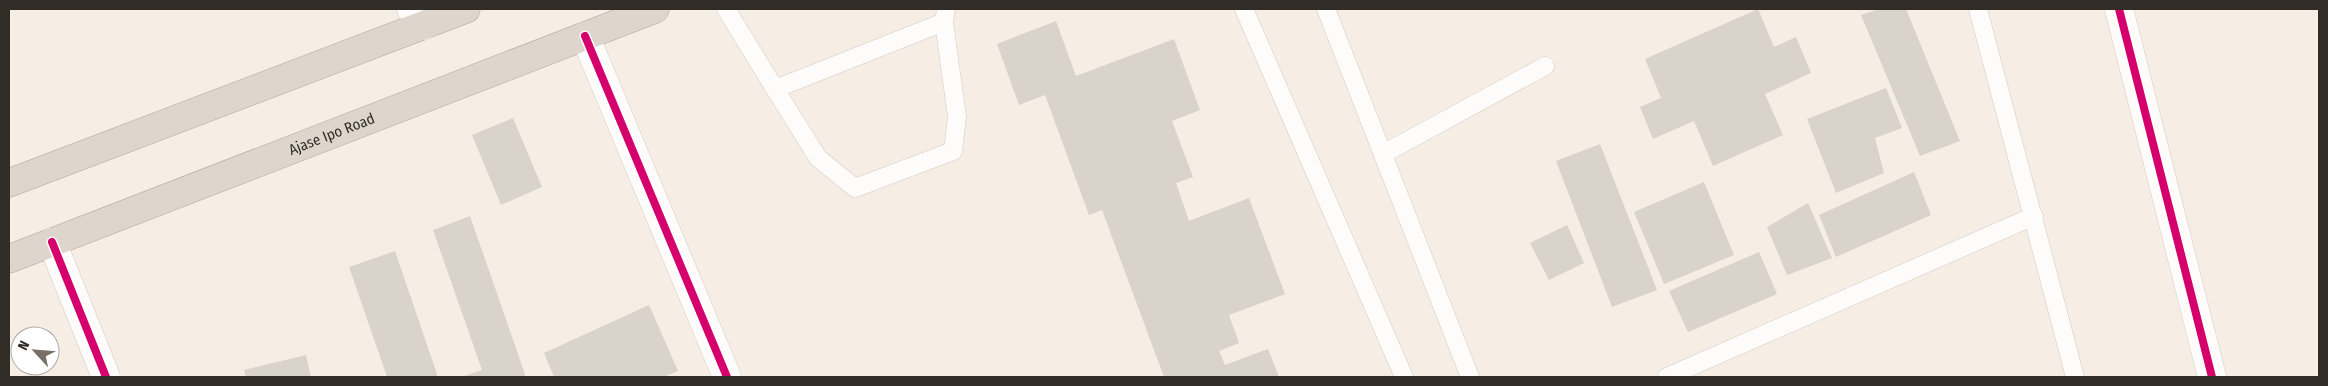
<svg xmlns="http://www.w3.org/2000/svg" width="2328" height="386" font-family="'Fira Sans Condensed',sans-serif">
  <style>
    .building { fill: #dad3cc }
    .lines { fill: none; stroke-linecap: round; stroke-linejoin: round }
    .lane-casing { stroke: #d2cbc5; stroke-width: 19 }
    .street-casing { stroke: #d2cbc5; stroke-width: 29 }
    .highway-casing { stroke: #b2a699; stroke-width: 29 }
    .lane { stroke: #fefcfb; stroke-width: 18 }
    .street { stroke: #fefcfb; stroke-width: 28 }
    .highway { stroke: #ded5cd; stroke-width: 28 }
    .cycleway-casing { stroke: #fff; stroke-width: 11 }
    .cycleway { stroke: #d6006c; stroke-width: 8 }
    .labels { text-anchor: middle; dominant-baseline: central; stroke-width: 4; stroke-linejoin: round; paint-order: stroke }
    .street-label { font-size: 15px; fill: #322c26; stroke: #fff }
  </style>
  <rect width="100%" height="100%" fill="#f6ede4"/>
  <!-- building -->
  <path class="building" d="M1758,9L1774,47L1796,37L1811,73L1765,94L1783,135L1713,166L1694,121L1653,139L1640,107L1661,98L1645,59Z
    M1879,9H1906L1960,141L1920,156L1861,15Z
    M1056,21L1076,76L1174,39L1200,110L1172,121L1193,177L1176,183L1189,221L1249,198L1285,294L1229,315L1239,343L1219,351L1225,365L1268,349L1279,377H1164L1102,210L1089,215L1045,95L1019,105L997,44Z
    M1886,88L1902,128L1875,138L1884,173L1836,193L1807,119Z
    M513,118L542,187L501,205L472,135Z
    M1600,144L1657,290L1612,307L1556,161Z
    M1914,172L1931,215L1836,257L1819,215Z
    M1704,182L1734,255L1664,284L1634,212Z
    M1808,203L1832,258L1787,275L1767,227Z
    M470,216L526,377H461L482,370L433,230Z
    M1567,225L1584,263L1549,280L1530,243Z
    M395,251L438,377H387L349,267Z
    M1759,252L1777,294L1688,332L1669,291Z
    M649,305L678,371L664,377H554L544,353Z
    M306,355L311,377H246L244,370Z"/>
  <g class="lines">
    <!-- lane casing -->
    <g class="lane-casing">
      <path id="lane" d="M726,9L775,89L944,22L946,9
        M1244,9L1404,377
        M1326,9L1470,377
        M1978,9L2075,377
        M775,89L818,158L855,188L953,151L957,117L944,22
        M1383,154L1545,66
        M1667,377L2034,216"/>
    </g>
    <!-- street casing -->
    <g class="street-casing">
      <path id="street" d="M411,9L423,26
        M2119,9L2212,377
        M585,36L727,377
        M52,242L106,377"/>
    </g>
    <!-- highway casing -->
    <g class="highway-casing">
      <g id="highway">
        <path d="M9,183L466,9"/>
        <path id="s1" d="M9,259L655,9"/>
      </g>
    </g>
    <!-- lane -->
    <use href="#lane" class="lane"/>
    <!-- street -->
    <use href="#street" class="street"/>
    <!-- highway -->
    <use href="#highway" class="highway"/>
    <!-- cycleway casing -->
    <g class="cycleway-casing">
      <path id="cycleway" d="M2119,9L2212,377
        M585,36L727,377
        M52,242L106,377"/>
    </g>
    <!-- cycleway -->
    <use href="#cycleway" class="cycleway"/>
  </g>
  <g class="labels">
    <!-- street labels -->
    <g class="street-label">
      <text stroke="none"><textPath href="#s1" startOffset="346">Ajase Ipo Road</textPath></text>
    </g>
  </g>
  <!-- border -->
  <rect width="2328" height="386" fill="none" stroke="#322c26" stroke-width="20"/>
  <!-- north arrow -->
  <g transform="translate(35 351) rotate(296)"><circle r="24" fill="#ffffff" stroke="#adaba8"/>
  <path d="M0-4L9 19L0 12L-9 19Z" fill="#777068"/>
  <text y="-8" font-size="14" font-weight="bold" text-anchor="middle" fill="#322c26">N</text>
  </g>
</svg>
